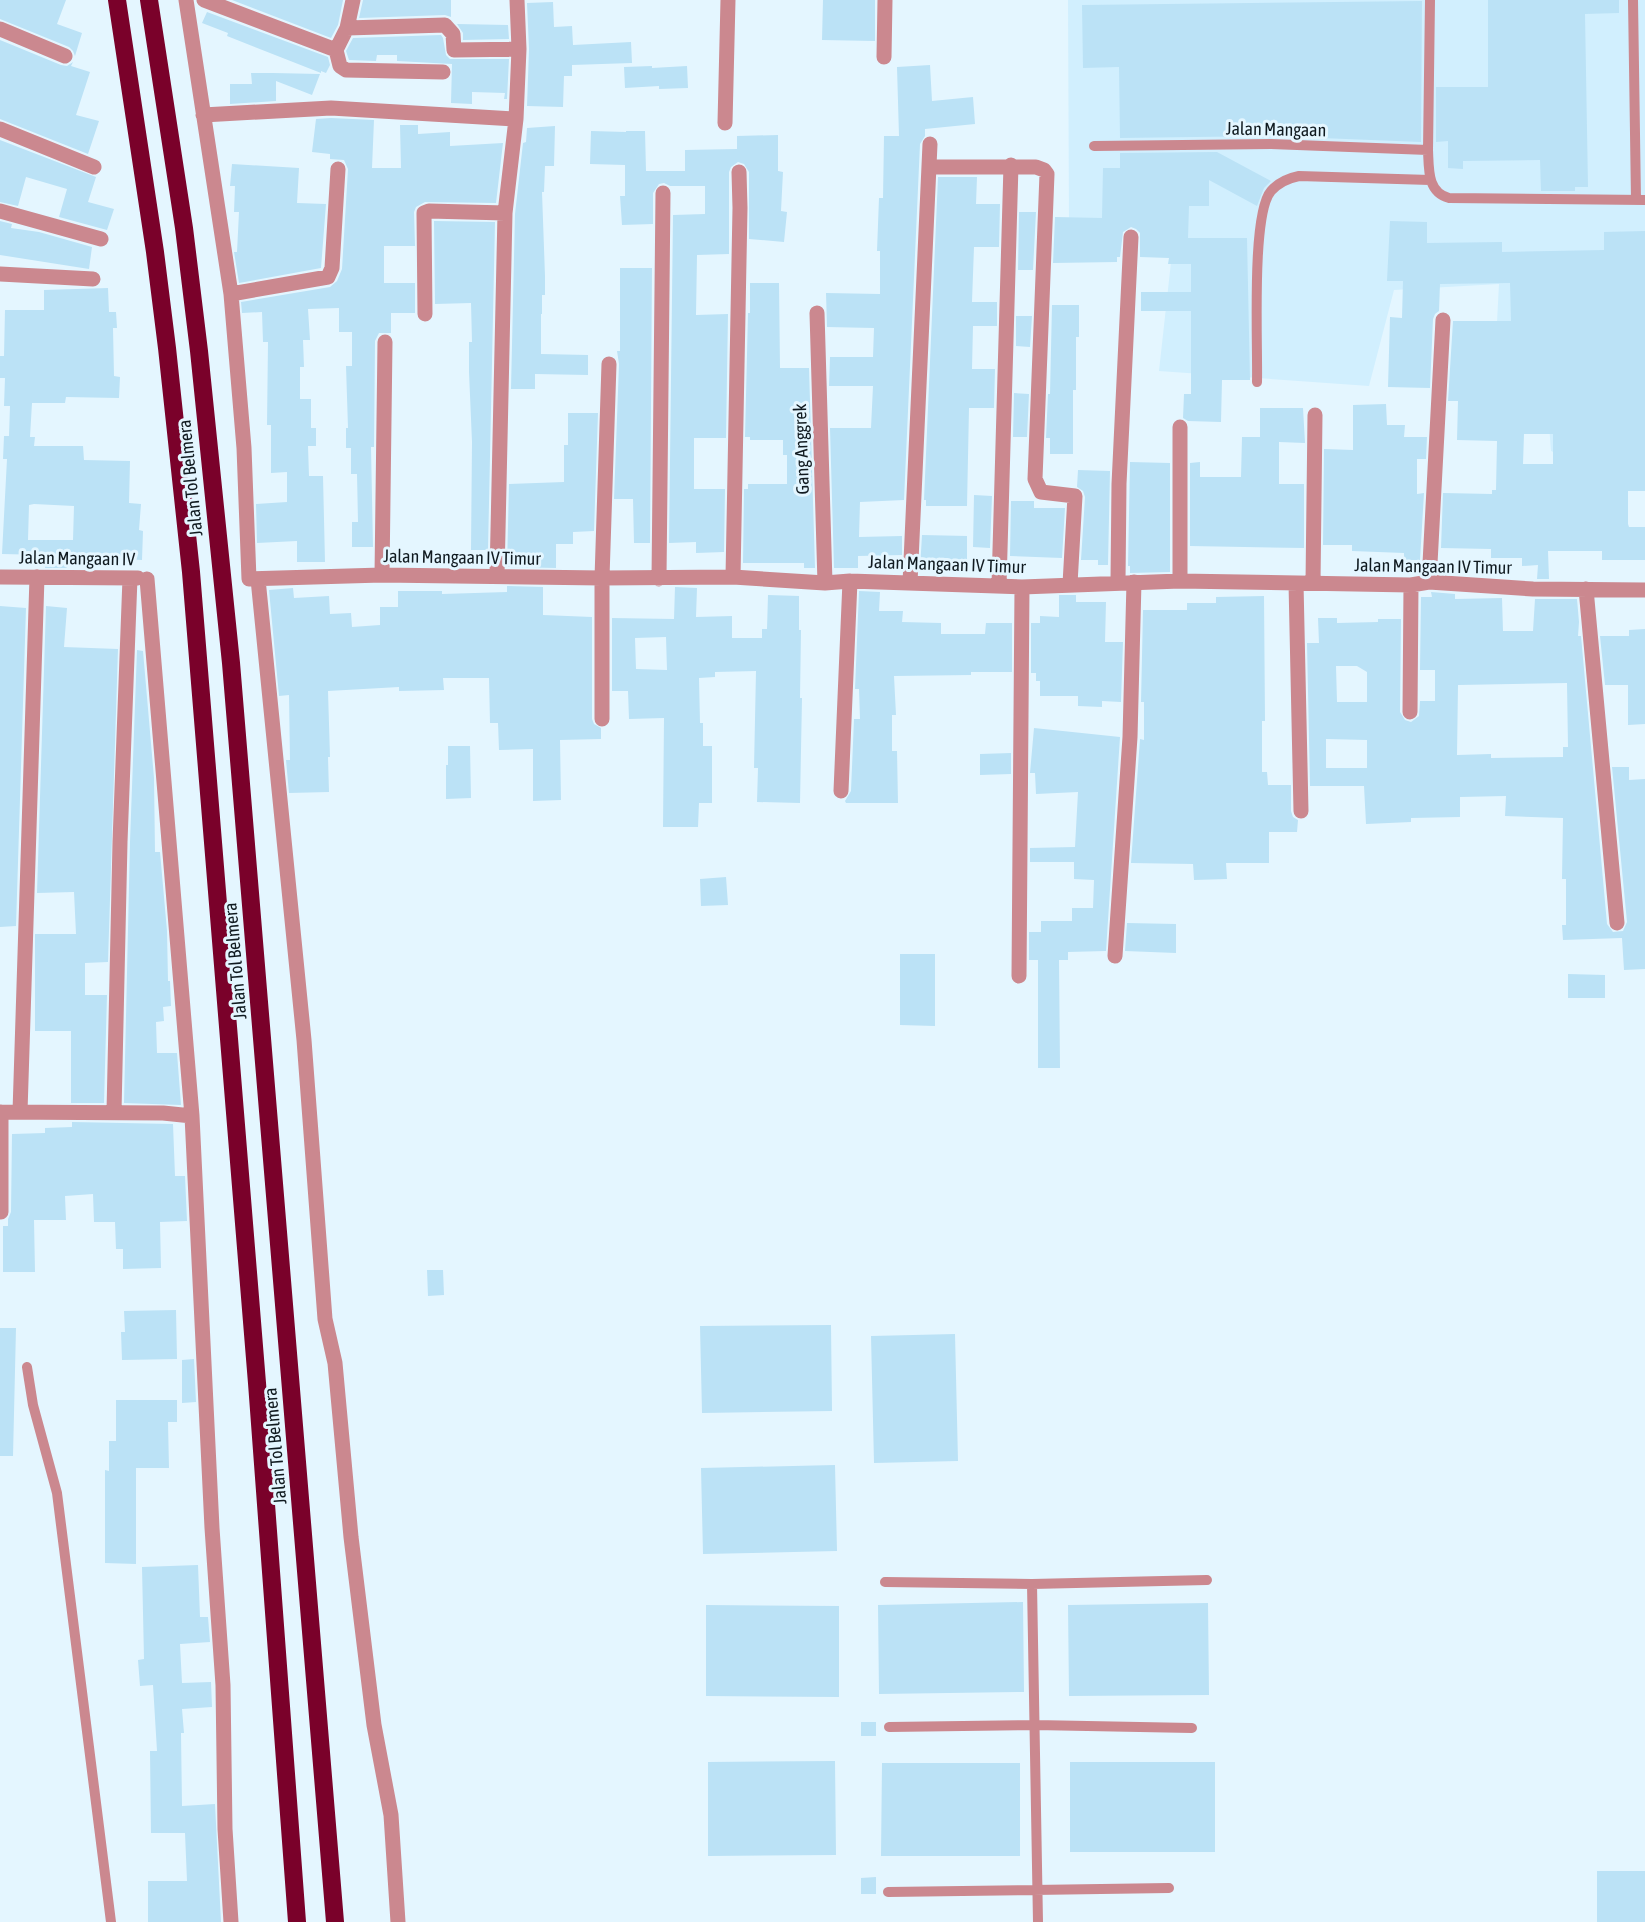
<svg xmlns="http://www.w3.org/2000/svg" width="1645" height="1922" font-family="'Asap Condensed',sans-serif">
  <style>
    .built { fill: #d1effe }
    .building { fill: #bbe2f6; fill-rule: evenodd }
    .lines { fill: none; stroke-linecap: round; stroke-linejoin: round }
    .service { stroke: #cb888f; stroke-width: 10 }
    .minor { stroke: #cb888f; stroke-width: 15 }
    .motorway { stroke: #7a012a; stroke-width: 18 }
    .labels { text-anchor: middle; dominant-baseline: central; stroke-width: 6; stroke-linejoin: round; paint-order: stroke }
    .street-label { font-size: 18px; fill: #101a20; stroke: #e4f6ff }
  </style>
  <rect width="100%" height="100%" fill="#e4f6ff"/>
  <!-- built -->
  <path class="built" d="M1068,0H1645V491L1551,451L1541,320L1497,322L1499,284L1394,290L1369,386L1159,371L1175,226L1069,224Z"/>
  <!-- building -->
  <path class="building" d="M0,0H66L57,24L82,33L75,56L73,51L69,47L0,19Z
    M232,0H343L338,25L331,38Z
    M363,0H451V17L445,15L359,18Z
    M823,0H875V41L822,40Z
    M1488,0H1619V13L1585,14L1588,187H1575V191H1541L1540,160L1463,161V169L1448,168V141L1436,142V87H1488Z
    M1422,1L1421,142L1271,136L1120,138L1119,67L1083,68L1082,5Z
    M553,2L554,27L572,26L573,45L631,42L632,63L572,65V76H564L563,107L527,106L529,49L527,3Z
    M207,12L328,57L330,65L326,73L321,71V73L227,36L228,33L202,23Z
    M457,24L508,25L509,39L463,40V33Z
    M441,35L443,38L446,55L450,59H509L507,99H504L505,93L472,92V104L451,103L452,64L397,61V55H377L376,61L349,60L346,51L353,38Z
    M0,40L61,65L67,66L73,62L71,66L90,72L76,115L99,121L88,154L0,119Z
    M930,65L932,101L973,97L975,124L925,129V136L920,144L904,500L860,502L859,537L902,536V555L858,556V568H834L830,428H871L873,386H829L830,357H873L874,328L827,327L826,293L880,294V251H877L879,198H883L884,136H899L897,67Z
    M652,66V68L687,66L688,88L659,89V86L625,88L624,67Z
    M251,73H273L320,74L312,95L276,81V101L230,104V84H252Z
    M331,118L374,120L372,168H401L400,125H418V134L450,132V146L503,143L496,203L425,202L416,207L414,212L415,246H384V283H415V313H391V333H379L375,341L374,447H371L373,547H352V522H358L357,474H351V448H346V428H348L346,366H352V332H339V308L308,309L310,340H303L304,367H300V399H311V428H316V446H308L309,476H323L325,562H297V541L257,543L256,504L287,502V472L271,473V425H267L268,342H263L262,312L242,313L241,302L330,287L337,281L342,269L348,169L344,160L330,159V154L312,152L316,119Z
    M555,126L554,166H545L544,192H542L545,276V295H542V314H541V354L588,355V375L535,374V389H511L515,214L523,143L526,142L527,128Z
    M591,131L626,132V131H645L646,171H685V150L737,149V136L778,135V171L783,172L781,211L787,212L784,242L749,239V172L744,164L738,162L731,167L729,172V254L697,255L696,315L728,314L726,438H694V489H725L724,552L696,553V542L669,543L673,215L705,214V186H670L664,183L659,184L653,193V224L622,225L620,196H625V165L590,164Z
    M0,140L96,177L88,202L114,209L107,230L59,217L67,189L26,177L18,206L0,202Z
    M1217,152L1271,181L1264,188L1257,206L1209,180V206H1189L1188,238H1247L1250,380H1222L1221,422L1188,421L1183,418L1184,394H1191V311H1141V292H1191V264H1168L1169,258L1140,257V233L1136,229L1131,227L1123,232L1120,257H1117V262L1053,263L1055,217L1102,218L1103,168H1120V153Z
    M232,164L299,168L297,203L326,204L321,268L239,283L234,252H237L239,212H234L235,186H230Z
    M938,177H977L976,204H1000L999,247H974L972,302H997V326H973L972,369H995L994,408H969L967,506H926V500H924Z
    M1019,212H1036L1033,270H1018Z
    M0,221L12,224L11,228L39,232L92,247L89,269L0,255Z
    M434,221L495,222L488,550H471L472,442L469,372V342H472L471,303L435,304Z
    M1390,221L1427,222V243L1502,242V252L1604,250V232L1645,231V491H1628V524L1629,527H1645V560H1602V551H1548L1549,579H1537L1538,565L1522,566V558H1491V549L1441,548L1443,493L1492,494V490H1496L1497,441L1457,440L1458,401H1448L1453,321H1511L1510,283L1440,284L1439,311L1435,314L1433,319L1430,388L1388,387L1390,317L1402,318L1403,281H1387ZM1524,434H1553V464H1523Z
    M620,268H652L650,543H634L633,499H614L619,364L617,351H620Z
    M750,283H779L780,368H809L815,568H804V563H743L744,489H748V484H787V455H783V440H750V437H745L748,313H750Z
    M108,288L109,312H116L117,328H113L114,376L120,377L119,398L66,397L65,403H32L30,437H35L34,446H83L84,460L130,461L129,503L141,504L139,530L143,531L142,560L121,559V566L98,565L99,558L68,557L67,568H45V555L2,554L7,459H3L4,436H9L10,406H4L5,378H0V356H4L5,310H44V290ZM34,504L74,506L73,540H28L29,505Z
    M1052,305H1079V337H1076V390H1073V454H1050V438H1046L1048,394H1050Z
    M1016,316H1032L1030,347L1016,346Z
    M1014,393L1029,394L1027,437H1013Z
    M1386,404L1387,425H1405L1404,437H1427L1426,459H1417V494L1424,493L1420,560H1404V553L1352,551V545H1323L1324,449L1353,450V405Z
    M1260,408H1303L1305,443L1279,442V484H1304V548L1190,546V463L1200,462V477H1241L1242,437H1260Z
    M568,413H598L594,531L573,532V544H556V568L507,567L509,484L564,482V445H568Z
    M1130,462L1170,463V572L1130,573V566H1128Z
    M1078,470L1110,471L1108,565H1098V560H1081L1085,497L1083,491L1077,487Z
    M974,495L992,496L990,548L973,547Z
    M1011,501H1034V508H1065L1062,558L1010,556Z
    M922,535L967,536V569H920Z
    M507,586L543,587V615L592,617V719L594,724L601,728V739L560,740L561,800L533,801V749L499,750L498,723H490L489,678H443L444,690L399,691V687L328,691L330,757H328L329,792L289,793L286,760H290L289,695L279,696L269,590L293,588L294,598L329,596L330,614L351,613L352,627L380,625V607H398V591H442V594L507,592Z
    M675,587L697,588L696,617L732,616V638H762V629H767L768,595L799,596V630H801L800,698H802L800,803L757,802L758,768H754L756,671L715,672V677L699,678L700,723H703V746H712V803H699L698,827H663L664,718L629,719L628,691H612V618L674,619ZM666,637L667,670L636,669L635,638Z
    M859,591L880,592L879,611H903L902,622L941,623V634H985L986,623H1012V672H971V675L894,676L896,715H892V751H897L898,803H846L845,801L851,791L854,719H860L859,689H855Z
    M1431,592L1455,594V599L1502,598L1503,631H1533L1535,599H1577L1579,622L1578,636H1581L1607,924L1613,932L1623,931L1627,922L1612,767H1629V780L1645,779V969L1624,970L1622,938L1563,940L1562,925H1566V879H1562L1563,818L1505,816L1506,796L1460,797V817L1411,818V822L1366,824L1364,786H1310L1307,643H1319L1318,618H1337V623L1378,622V619H1401L1400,712L1405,720L1411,722L1419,716L1420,701H1435V670H1420L1421,597H1432ZM1336,666H1357L1367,672V702H1337ZM1567,683L1568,747H1563V757L1491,758V754L1457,755L1458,685ZM1326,739L1367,740V768H1326Z
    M1059,595H1076V602H1106L1105,642H1123L1121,702L1102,701V707L1078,706V696H1040V681H1036V673H1031V623H1040V616L1059,617Z
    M1264,596L1265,721H1262V772H1267L1268,785H1291V811L1293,817L1298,820L1297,832H1269V863H1226L1227,879L1194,880L1193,864L1131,863L1140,739L1144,740V702H1141L1143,610H1187V603H1216V597Z
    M0,606L26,608L16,926L0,927Z
    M46,606L67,608L64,647L118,649L108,962L85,963V995H107L104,1103H71V1031H35V934H76L74,892L37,893Z
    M1645,629V724L1628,725V685H1605L1600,636H1629V630Z
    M137,650L143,651L154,778L155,852H160L167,931L168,981H170L171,1006L163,1007L164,1021L156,1022L157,1053H177L181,1105L124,1103L130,842Z
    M1034,728L1120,737L1106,951L1068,952V960H1059L1060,1068H1038V960H1029V932H1041V921H1072V908H1093L1094,880L1074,879V862H1030V848L1075,847L1078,792L1036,794L1035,773H1030Z
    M448,746H470L471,798L446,799V765H448Z
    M1011,753V774L980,775V754Z
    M726,877L728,905L701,906L700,879Z
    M1127,923L1176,924V953L1125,951Z
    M900,954H935V1026L900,1025Z
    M1568,974L1605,975V998H1568Z
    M72,1122L173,1124L175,1176H185L187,1221L160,1222L161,1268L123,1269V1249H116L115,1222H94L93,1194L65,1196L66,1220H34L35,1272H3V1226H8V1219L11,1212L12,1134L45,1133V1128L72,1127Z
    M427,1270H443L444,1295L428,1296Z
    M176,1310L177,1359L122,1360L121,1332H125L124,1311Z
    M831,1325L832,1411L702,1413L700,1326Z
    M0,1328H16L13,1456H0Z
    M955,1334L958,1461L874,1463L871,1336Z
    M194,1359L196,1402L182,1403V1360Z
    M116,1400H177V1422H168L169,1468H136V1564L105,1563V1470L109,1471V1441H116Z
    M835,1465L837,1551L703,1554L701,1468Z
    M198,1565L200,1617H208L210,1642L180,1644L182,1683L211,1682L212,1707L182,1709L184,1733H181L182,1806L215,1804L221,1922H148V1881H187L185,1833H151L150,1751H157L153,1685L140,1686L138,1660L144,1659L142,1567Z
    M1023,1602L1024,1692L879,1694L878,1605Z
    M1208,1603L1209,1695L1069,1696L1068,1605Z
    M706,1605L839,1606V1697L706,1696Z
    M861,1722H876V1736H861Z
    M835,1761L836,1855L708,1856V1762Z
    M1070,1762H1215V1852H1070Z
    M882,1763H1020V1856H881Z
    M1597,1871H1645V1922H1597Z
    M876,1877V1894H861V1878Z"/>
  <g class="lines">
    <!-- service -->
    <path class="service" d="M1633,0L1636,200
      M1094,146L1271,144L1428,150C1429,169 1427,192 1449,198L1645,200
      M1428,150L1430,0
      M1257,382C1258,346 1251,214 1271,191C1279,182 1289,178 1299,176L1430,180
      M27,1367L33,1405L57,1493L111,1922
      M885,1582L1032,1584
      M889,1727L1035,1725L1192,1728
      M888,1892L1169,1888
      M1038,1922L1032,1584L1207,1580"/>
    <!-- minor -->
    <path class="minor" d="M186,0L231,294L244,448L249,579L382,575L602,578L733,577L825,583L850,581L1022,587L1180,581L1411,585L1429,582L1533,589L1645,590
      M204,0L336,50L347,28L353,0
      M517,0L519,49
      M347,28L445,25L453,34L454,50L519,49L516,119L505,213L497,576
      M0,29L65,56
      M336,50L340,66L346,70L443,72
      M884,57L885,0
      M203,115L331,108L516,119
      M725,123L728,0
      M0,129L94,167
      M929,167H1036L1044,170L1047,174L1035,479L1041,492L1075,496L1070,584
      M0,211L101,239
      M0,274L93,279
      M231,294L328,277L332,268L338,169
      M817,313L825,583
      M425,314L424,213L429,211L505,213
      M382,575L385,342
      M0,577L138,578
      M733,577L740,208L739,172
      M147,579L192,1116
      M258,579L304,1040L325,1319L335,1363L351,1537L374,1725L391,1815L398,1922
      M659,579L663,193
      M1180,581V427
      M1118,582L1119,484L1131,237
      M1429,582L1443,320
      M910,583L930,144
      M1296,583L1301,811
      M1313,583L1315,415
      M999,585L1011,165
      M1586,589L1617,923
      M1410,712L1411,585
      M602,719V578L609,364
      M841,791L850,581
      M1115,956L1130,737L1134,582
      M1019,976L1022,587
      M0,1112L163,1113L192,1116L212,1528L223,1685L225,1829L231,1922
      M20,1112L37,577
      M114,1112L120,842L130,578
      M1,1212V1112"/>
    <!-- motorway -->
    <path class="motorway" d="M117,0L155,252L167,348L191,572L257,1383L297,1922
      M149,0L184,228L199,351L231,663L335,1922"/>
  </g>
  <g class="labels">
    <!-- street labels -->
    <g class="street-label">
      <text transform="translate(1276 129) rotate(1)">Jalan Mangaan</text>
      <text transform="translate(801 449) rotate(-92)">Gang Anggrek</text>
      <text transform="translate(190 478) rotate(-96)">Jalan Tol Belmera</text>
      <text transform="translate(462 557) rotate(1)">Jalan Mangaan IV Timur</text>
      <text transform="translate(77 558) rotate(1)">Jalan Mangaan IV</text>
      <text transform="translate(947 564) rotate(2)">Jalan Mangaan IV Timur</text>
      <text transform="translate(1433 566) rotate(1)">Jalan Mangaan IV Timur</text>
      <text transform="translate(235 961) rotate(-95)">Jalan Tol Belmera</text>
      <text transform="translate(275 1446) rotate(-95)">Jalan Tol Belmera</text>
    </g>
  </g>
</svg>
